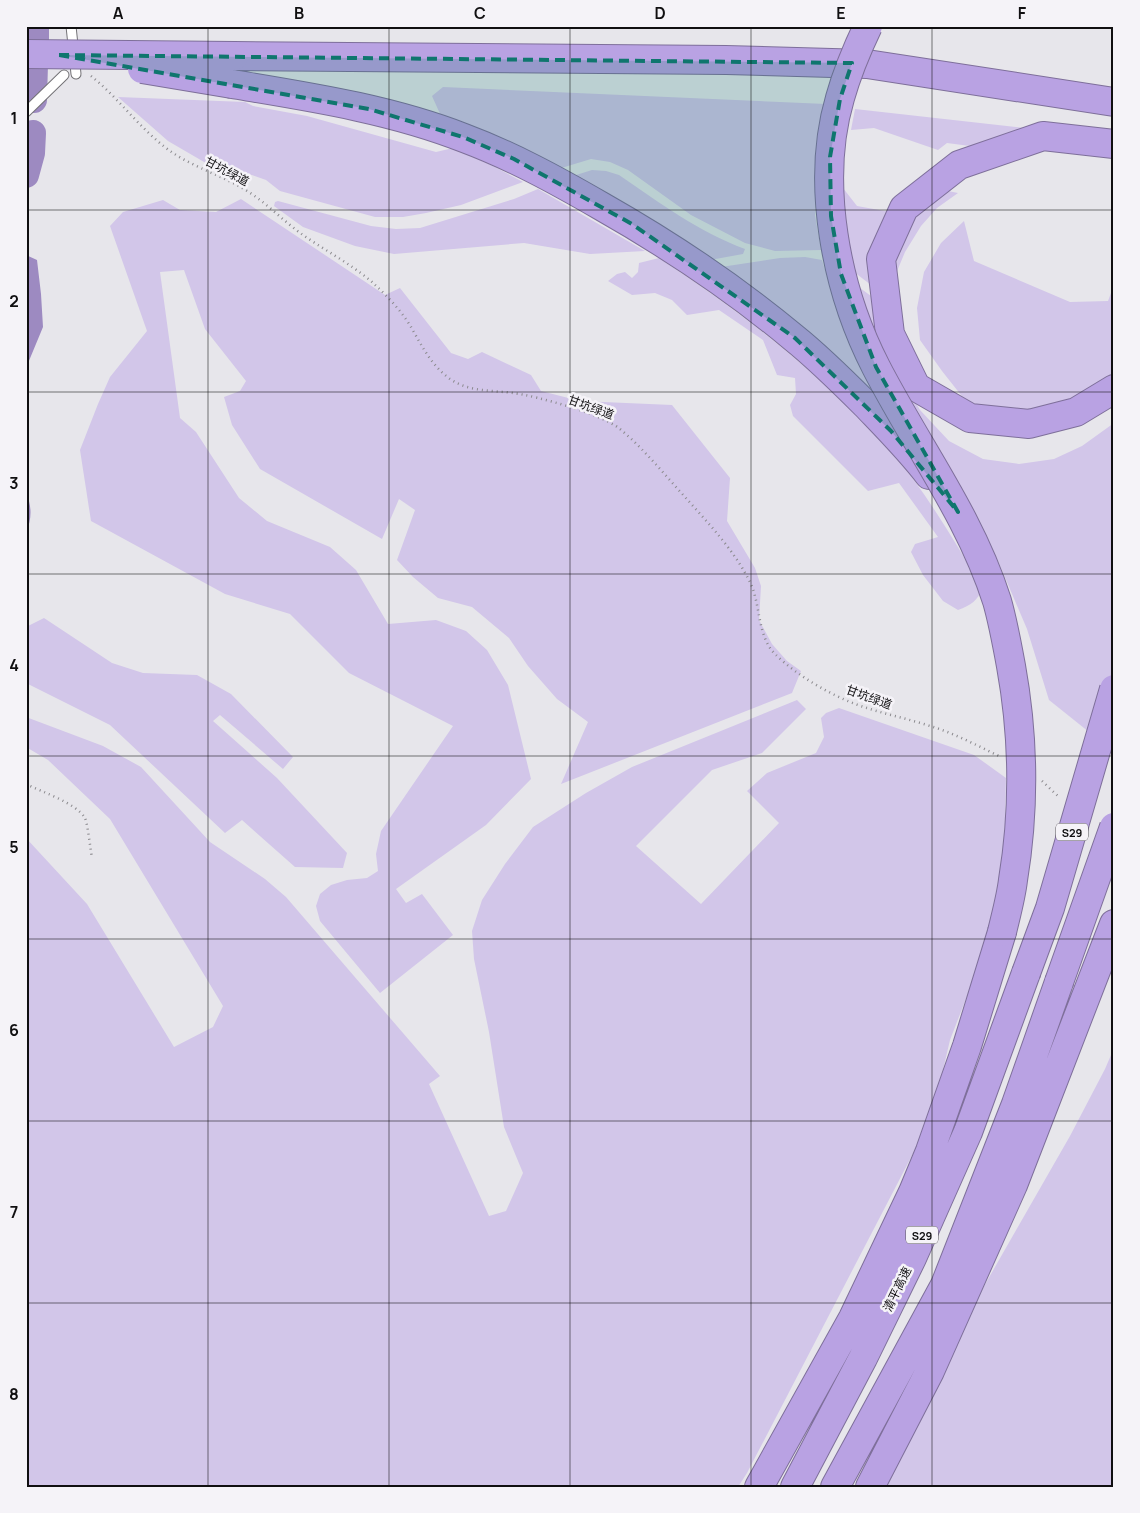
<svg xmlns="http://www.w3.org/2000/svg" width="1140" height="1513" font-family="Manrope,'Noto Sans SC',sans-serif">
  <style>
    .green { fill: #d2c6e9 }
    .water { fill: #9d8ac1 }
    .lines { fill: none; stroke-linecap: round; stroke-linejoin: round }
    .river { stroke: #9d8ac1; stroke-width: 26 }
    .lane-casing { stroke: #737276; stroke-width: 11 }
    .highway-casing { stroke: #7e6f9a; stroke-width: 30 }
    .path { stroke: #8b8a8e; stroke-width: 2.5; stroke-dasharray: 1 4; stroke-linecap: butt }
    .lane { stroke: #fff; stroke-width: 9 }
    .highway { stroke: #b9a2e3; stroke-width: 28 }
    .highway-bridge-casing { stroke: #7e6f9a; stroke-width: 30; stroke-linecap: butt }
    .highway-bridge { stroke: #b9a2e3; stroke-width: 28 }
    .marked { fill: #0f766e; fill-opacity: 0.2; stroke: #0f766e; stroke-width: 4; stroke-dasharray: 10 6; stroke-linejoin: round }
    .grid { fill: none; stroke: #100f11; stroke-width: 1; stroke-opacity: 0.55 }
    .labels { text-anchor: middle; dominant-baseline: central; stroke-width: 5; stroke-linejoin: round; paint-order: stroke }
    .shield { fill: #f5f3f8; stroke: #555356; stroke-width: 1 }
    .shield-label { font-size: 11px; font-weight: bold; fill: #100f11 }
    .street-label { font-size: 12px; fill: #100f11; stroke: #f5f3f8 }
    .neatline { fill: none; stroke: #100f11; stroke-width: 2 }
    .grid-label { font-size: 16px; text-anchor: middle; font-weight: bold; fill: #100f11 }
  </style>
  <rect width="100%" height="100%" fill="#e7e6eb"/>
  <!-- green -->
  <path class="green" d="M443,87L826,104L817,157L815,215L821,250L775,251L745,243L691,215L628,170L610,162L591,159L558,169L441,116L432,96Z
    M118,97L245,102L253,106L307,116L436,152L453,148L491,165L523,182L461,205L426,213L403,217H375L280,191L266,180L252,175L223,173L168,141Z
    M855,109L1034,129L985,148L947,143L938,150L874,128L851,130Z
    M592,170L606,171L619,175C660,203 699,232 745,249L743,254L710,260L617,199L573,176Z
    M843,188L857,206L885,211L913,208L948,191L958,193L937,208L921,226L905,252L895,276L892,301L854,272C848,245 841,216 843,188Z
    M538,189L645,251L590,254L524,243L394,254L355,246L303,227L274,206L275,202L278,201L371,226L396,229L420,228L514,199Z
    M241,199L385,295L400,288L451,353L468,359L482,352L531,375L541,391L580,401L672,405L730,478L727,521L755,568L761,586L759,620L772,644L787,661L801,671L792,693L561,784L588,722L557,699L528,666L509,638L472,607L438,598L413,577L397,560L415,510L399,499L382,539L260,469L232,425L224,397L240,391L246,381L205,329L184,270L160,272L180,418L196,432L239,498L267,521L330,547L356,570L388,624L436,620L466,631L487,650L508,685L531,779L486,825L396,889L406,903L422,894L453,935L380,993L320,921L316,906L320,894L331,885L347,880L367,878L378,871L376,854L381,831L453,726L349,673L290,614L225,594L91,521L80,450L98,404L110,377L147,331L110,226L123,212L163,200L180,210L216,212Z
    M964,221L974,261L1070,302L1108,301L1114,285V380L1085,411L987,428L942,371L920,340L917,308L924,272L941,243Z
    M805,257L822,260L843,328L874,392L871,394L721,267L780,258Z
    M659,258C729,304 796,354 855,414C868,426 882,438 893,452C927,495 955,541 982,588C978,601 971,605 958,610L943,601L923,575L911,552L915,544L938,537L899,483L868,491L793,416L790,405L796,394L795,378L777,375L763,340L719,310L687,315L672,300L655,293L632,295L608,281L617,274L625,272L632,278L638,272L639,263Z
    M856,285L890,310L901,377L920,410L949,441L983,459L1019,464L1054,459L1082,446L1114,423V752L1049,700L1027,629L998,561L965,497L893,374Z
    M44,618L112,663L143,673L197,675L231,694L293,757L283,769L220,715L213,721L277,778L347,853L343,868L295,867L242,820L225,833L110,725L26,683V627Z
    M797,700L806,709L762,753L712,770L636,846L701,904L779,823L747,791L767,773L816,753L824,737L821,718L826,713L839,708L974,755L1006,778L1004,861L986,947L950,1040L932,1117L747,1473L738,1487H26V838L87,904L174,1047L213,1027L223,1006L110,819L48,760L26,747V717L103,746L141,767L210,842L265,879L286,897L440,1076L429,1084L489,1216L506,1211L523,1173L504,1127L489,1032L474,959L472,931L482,900L505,864L533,827L586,793L632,767Z
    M1114,1048V1487H869L1070,1136L1105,1069Z"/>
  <!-- water -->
  <path class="water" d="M26,255L37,260L41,294L43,327L26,368Z
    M26,491C32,508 32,517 26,534Z"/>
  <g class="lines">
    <!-- river -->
    <path class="river" d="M36,44V26
      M34,100L35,64
      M26,175L32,153L33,133"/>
    <!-- lane casing -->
    <g class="lane-casing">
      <path id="lane" d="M71,26L76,74
        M26,112L64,75"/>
    </g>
    <!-- highway casing -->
    <g class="highway-casing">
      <path id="highway" d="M234,56L726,60L867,64L1114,102
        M232,84C310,97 390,109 464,138C512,156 556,180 601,206C668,244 734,288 794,338C819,358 843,382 866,405C888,428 910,450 929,475
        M1114,144L1043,136L959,165L904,208L881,259L890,334L916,387L970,418L1029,424L1076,412L1114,389
        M759,1487L853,1318L913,1192L930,1151L967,1046L1002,932
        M795,1487L863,1358L912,1258L968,1132L1026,973
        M835,1487L945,1285L1016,1104L1059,982
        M870,1487L930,1371L1013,1185L1114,924"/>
    </g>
    <!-- path -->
    <path class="path" d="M91,76C120,99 142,132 173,153C194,167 220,175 242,188C264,200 283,221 303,235C326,251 351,264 372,282C386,295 401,310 411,327C422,346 431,365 450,379C469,392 491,390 513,393C537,396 602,414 620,429C644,449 664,474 685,497C709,524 734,550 750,582C761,605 757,636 775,654C798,677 837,699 867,708C888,715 909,719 930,726C954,733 978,746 1001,757
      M1042,781L1060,798
      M26,784C42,792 76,803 85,818C88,825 90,848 92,857"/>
    <!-- lane -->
    <use href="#lane" class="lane"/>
    <!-- highway -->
    <use href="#highway" class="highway"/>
    <!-- highway-bridge casing -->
    <g class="highway-bridge-casing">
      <path id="highway-bridge" d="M868,26C857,49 847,73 840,98C815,183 836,289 876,367C916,445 970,516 997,601C1003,622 1007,644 1011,666C1024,738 1025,807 1013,880C1011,897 1006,915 1002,932
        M26,54L234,56
        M142,69L232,84
        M1026,973L1050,908L1114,689
        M1059,982L1114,827"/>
    </g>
    <!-- highway-bridge -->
    <use href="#highway-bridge" class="highway-bridge"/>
  </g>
  <!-- marked area -->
  <path class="marked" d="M59,55L852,63L840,99L830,157L831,216L841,274L876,367L958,512L891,431L795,338L632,224L514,159L463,137L369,109Z"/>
  <!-- grid -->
  <path class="grid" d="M208,26V1487M389,26V1487M570,26V1487M751,26V1487M932,26V1487M26,210H1114M26,392H1114M26,574H1114M26,756H1114M26,939H1114M26,1121H1114M26,1303H1114"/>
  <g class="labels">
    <!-- shield labels -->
    <g class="shield">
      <rect x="1056" y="823.5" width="32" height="17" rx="4"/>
      <rect x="906" y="1226.5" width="32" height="17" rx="4"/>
    </g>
    <g class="shield-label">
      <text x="1072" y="832">S29</text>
      <text x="922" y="1235">S29</text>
    </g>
    <!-- street labels -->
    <g class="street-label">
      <text transform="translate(227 171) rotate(28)">甘坑绿道</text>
      <text transform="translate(591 407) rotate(20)">甘坑绿道</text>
      <text transform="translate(869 697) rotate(20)">甘坑绿道</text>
      <text transform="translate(897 1289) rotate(-64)">清平高速</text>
    </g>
  </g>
  <!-- border -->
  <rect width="1140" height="1513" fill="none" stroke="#f5f3f8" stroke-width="55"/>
  <rect x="28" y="28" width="1084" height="1458" class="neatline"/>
  <g class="grid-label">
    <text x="118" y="19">A</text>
    <text x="299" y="19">B</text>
    <text x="480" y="19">C</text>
    <text x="660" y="19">D</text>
    <text x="841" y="19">E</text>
    <text x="1022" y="19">F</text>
    <text x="14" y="124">1</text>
    <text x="14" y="307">2</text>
    <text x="14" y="489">3</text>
    <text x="14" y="671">4</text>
    <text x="14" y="853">5</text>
    <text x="14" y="1036">6</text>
    <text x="14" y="1218">7</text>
    <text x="14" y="1400">8</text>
  </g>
</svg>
